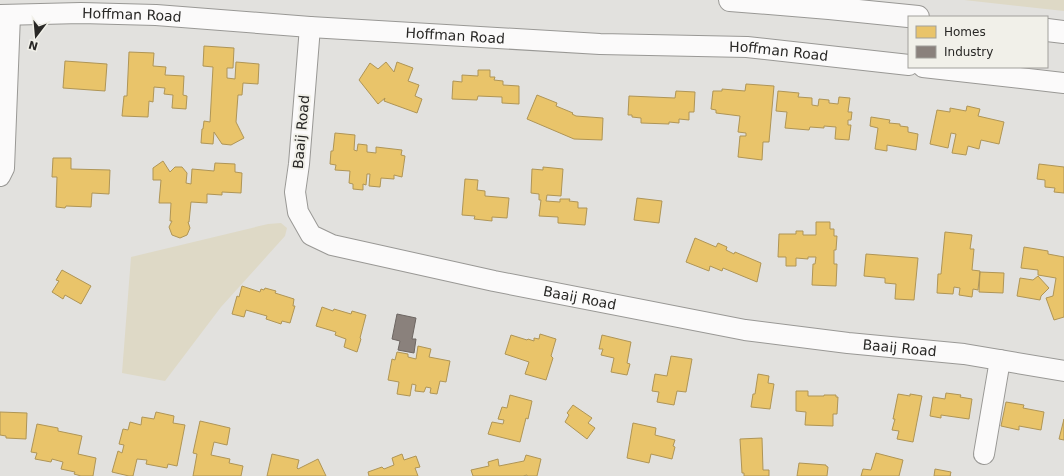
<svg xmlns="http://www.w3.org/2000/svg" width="1064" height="476" font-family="'DejaVu Sans',sans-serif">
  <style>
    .green { fill: #ded9c6 }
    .homes { fill: #e9c46a; stroke: #af9556 }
    .industry { fill: #8a817c; stroke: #6d6662 }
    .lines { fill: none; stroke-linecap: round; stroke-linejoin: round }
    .minor-casing { stroke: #999895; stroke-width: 22 }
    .tertiary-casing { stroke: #999895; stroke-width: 24 }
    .minor { stroke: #fbfafa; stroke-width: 20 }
    .tertiary { stroke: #fbfafa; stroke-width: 22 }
    .labels { text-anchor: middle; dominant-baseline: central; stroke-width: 4; stroke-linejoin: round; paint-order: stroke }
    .street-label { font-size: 14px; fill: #292826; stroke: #f1f0e9 }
  </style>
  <rect width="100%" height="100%" fill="#e2e1de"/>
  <!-- green -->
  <path class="green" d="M964,0H1064V11Z
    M281,223L287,228L285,236L221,307L165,381L122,373L131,257L268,224Z"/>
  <!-- homes -->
  <path class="homes" d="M204,46L234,48L233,68H227V78L235,79L236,62L259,64L258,84L243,83L242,95H238L236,122L244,138L231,145L222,144L214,132L213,144L201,143L202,129H203L204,121L210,122L213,67L203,66Z
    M129,52L154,53L153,66L166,67L165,75L184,76L183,95L187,96L186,109L172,108L173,95L164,94L165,88L154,87L153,102L149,101L148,117L122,116L124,96H127Z
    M65,61L107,64L105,91L63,88Z
    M386,62L394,72L397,62L413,68L408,81L419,85L415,96L422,99L417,113L384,101L385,98L378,104L359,80L370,63L378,69Z
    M478,70H490V77H495L494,80L503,81V85L519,86V104L502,103V97L478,96L477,100L452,99L453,81L462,82V75L478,76Z
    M746,84L774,86L769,142H763L762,160L738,157L740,136H746V133L738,132L740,116L716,113V110L711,109L713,91H722V89L745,91Z
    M676,91L695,92L694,112H689V120L679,119V123L669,122V124L641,123V118L632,117V115H628L629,96L675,98Z
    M778,91L799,93L798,97L812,98V105L818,106L819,99L829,100V103L838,104L839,97L850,98L848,112H852L851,120H848V125H851L849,140L835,139L836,127L824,126V128L810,127L809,130L785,128L787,112L776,111Z
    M537,95L557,103L556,106L573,113L572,114L576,116L603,118L602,140L574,139L527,119Z
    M967,106L980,109L978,116L1004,122L999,144L981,140L979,149L968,146L966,155L952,153L956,134L951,133L948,148L930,144L937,110L950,112V108L966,111Z
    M871,117L890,120L889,123L900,124V126L908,127V132L918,134L916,150L887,145V151L875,149L878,128L870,126Z
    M335,133L355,135L354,150L357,151L358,144L367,145V152L376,153V147L402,150L401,155L405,156L402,177L394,175V179L381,178L380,187L369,186L370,174H367L366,185L363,184V190L353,189V184L349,183L350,171L335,170L336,165L330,164L331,151H333Z
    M53,158H71V169L110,170L109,194L92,193L91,207L66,206L65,208L56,207L57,177H52Z
    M163,161L170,172L175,167H182L187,173L186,183L191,184L192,169L214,171L215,163L235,164V172L242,173L241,193L222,192V195L207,194V203L191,202L189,222H188L190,228L187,235L180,238L172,235L169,227L172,221H170L171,203H159L161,180H153V168Z
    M1039,164L1064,167V193L1054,192L1055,188L1045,187V180L1037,179Z
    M543,167L563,169L561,196L547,195L546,201L560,202V199H570L569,201L578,202V208H587L585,225L558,223V217L539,216L541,200H539V194L531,193L532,169L543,170Z
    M465,179L478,180L477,190L485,191V196L509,198L507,218L492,217V221L474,219L475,216L462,215Z
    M637,198L662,201L659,223L634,220Z
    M816,222H830V229H834V236H837L836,250H834V264H837L836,286L812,285L813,264H815L816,257H808V259L796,258V266H786V257H778L779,234H796V231H803V235H816Z
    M945,232L972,235L970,249H974L972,270L980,271L978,290L973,289L972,297L959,295L960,288L954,287L953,294L937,293L938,274H941Z
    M695,238L716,247L718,243L727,247L726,250L734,254L735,252L761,263L757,282L723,268L722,271L710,266L709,271L686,262Z
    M1024,247L1048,251V254L1064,257V317L1054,320L1046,298L1053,296L1056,278L1038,275V270L1021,268Z
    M866,254L918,258L914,300L895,299L896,284L885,283V278L864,276Z
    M62,270L91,286L81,304L65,295L63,299L52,292L59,281L56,280Z
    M980,272L1004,273L1003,293L979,292Z
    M1038,276L1049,288L1041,296L1040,300L1017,296L1020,278L1033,280Z
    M242,286L260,292L261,289L264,290L265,288L276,291L275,293L294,299L293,306H295L290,323L282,321L281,324L266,319L267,316L246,310L244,317L232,314L237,296L239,297Z
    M322,307L333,311L334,309L351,314L352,311L366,315L360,338L361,339L357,352L344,347L346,339L335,335L336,332L316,326Z
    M540,334L556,339L551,356L553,358L546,380L525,374L529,362L505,354L511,335L527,340L528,339L534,341V338L539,339Z
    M602,335L631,342L627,363L630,364L627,375L611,372L614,358L601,355L603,349H599Z
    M418,346L431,349L429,357L450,361L446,382L440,381L437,394L430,393L431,388L426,387L424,392L415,391L416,385L412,384L410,396L397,394L399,382L388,380L392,359L395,360L397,352L408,354V357L416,359Z
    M671,356L692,359L686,392L677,391L674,405L657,402L659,392L652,391L655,374L667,376Z
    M758,374L769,376L768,383L774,384L770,409L751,407L753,394H755Z
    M796,391H808V396H824V395H836V397H838L837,414H833V426L805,425L806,412L796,411Z
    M946,393L961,395L960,397L972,399L969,419L941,415V418L930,416L933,397L945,399Z
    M898,394L910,396V394L922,396L913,442L897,439L899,431L892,430L895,419H893Z
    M510,395L532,401L528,419L526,418L520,442L488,434L492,422L503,424L504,420L498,419L502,407L507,408Z
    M1006,402L1024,405L1023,408L1044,412L1041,430L1019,426V430L1001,426Z
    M573,405L592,418L588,423L595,428L587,439L565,422L569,415L567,413Z
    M0,412L27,413L26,439L6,438V436L0,435Z
    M156,412L174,416L173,423L185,425L177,466L168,464L167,468L146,464L147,460L137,459L133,476H129L112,472L118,451L122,453L124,445L119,444L123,429L128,430L130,422L141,425L142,417L154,419Z
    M1064,419V440L1059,439Z
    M200,421L230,428L227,445L214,442L211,455L230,459L229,463L243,466L241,476H193L197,454L193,453Z
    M633,423L656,428L655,435L675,440L673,446L675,447L672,459L651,454L649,463L627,458Z
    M37,424L58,428V431L82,436L78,454L96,458L93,476H81L74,474L75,472L61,469L63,462L52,459L51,462L35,459L37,453L31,452Z
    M762,438L763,470H769V476H744V473H742L740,439Z
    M876,453L903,460L899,476H861L863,469L871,470Z
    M272,454L299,460L297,468L298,469L318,459L326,476H267Z
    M402,454L404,460L416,456L420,467L415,468L418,476H369L368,472L382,467L384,469L394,465L392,458Z
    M526,455L541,459L537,476H527V475L523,476H473L471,470L489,466L488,462L498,459L499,466L524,461Z
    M799,463L826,465V466L828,467L827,476H797Z
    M935,469L951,472L950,476H951H934Z"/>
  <!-- industry -->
  <path class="industry" d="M397,314L416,318L412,339H416L414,353L398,350L400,341L392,339Z"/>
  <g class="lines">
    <!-- minor casing -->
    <g class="minor-casing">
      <g id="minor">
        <path id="s1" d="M0,15L81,13L156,15L310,27L600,44L747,47L909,65"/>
        <path id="s2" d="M310,27L299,164L295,192L298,212L311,235L332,245L494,281L745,330L848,343L964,354L1064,371"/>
        <path d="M923,67L1064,83"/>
        <path d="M0,176L4,168L10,15"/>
        <path d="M984,454L1000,360"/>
      </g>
    </g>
    <!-- tertiary casing -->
    <g class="tertiary-casing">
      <path id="tertiary" d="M730,0L829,8L918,17
        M1047,30L1064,32"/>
    </g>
    <!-- minor -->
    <use href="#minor" class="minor"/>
    <!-- tertiary -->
    <use href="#tertiary" class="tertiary"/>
  </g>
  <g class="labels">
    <!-- street labels -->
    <g class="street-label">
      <text stroke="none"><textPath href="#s1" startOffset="132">Hoffman Road</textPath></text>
      <text stroke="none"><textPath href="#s1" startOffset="456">Hoffman Road</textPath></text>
      <text stroke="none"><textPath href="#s1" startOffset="780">Hoffman Road</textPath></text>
      <text transform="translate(301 132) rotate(-85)">Baaij Road</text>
      <text stroke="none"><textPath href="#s2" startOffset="489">Baaij Road</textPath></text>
      <text stroke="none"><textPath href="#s2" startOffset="813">Baaij Road</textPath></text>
    </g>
  </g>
  <!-- legend -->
  <rect x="908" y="16" width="140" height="52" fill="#f1f0e9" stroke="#a1a09b"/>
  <rect x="916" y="26" width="20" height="12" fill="#e9c46a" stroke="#a1a09b"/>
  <text x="944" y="36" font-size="12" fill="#292826">Homes</text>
  <rect x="916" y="46" width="20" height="12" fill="#8a817c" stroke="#a1a09b"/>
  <text x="944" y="56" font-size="12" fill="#292826">Industry</text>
  <!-- north arrow -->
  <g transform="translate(36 36) rotate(196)" stroke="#f1f0e9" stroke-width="3" paint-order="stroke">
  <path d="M0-3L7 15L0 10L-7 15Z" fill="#292826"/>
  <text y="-6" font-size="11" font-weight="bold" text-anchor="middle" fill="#292826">N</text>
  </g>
</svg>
